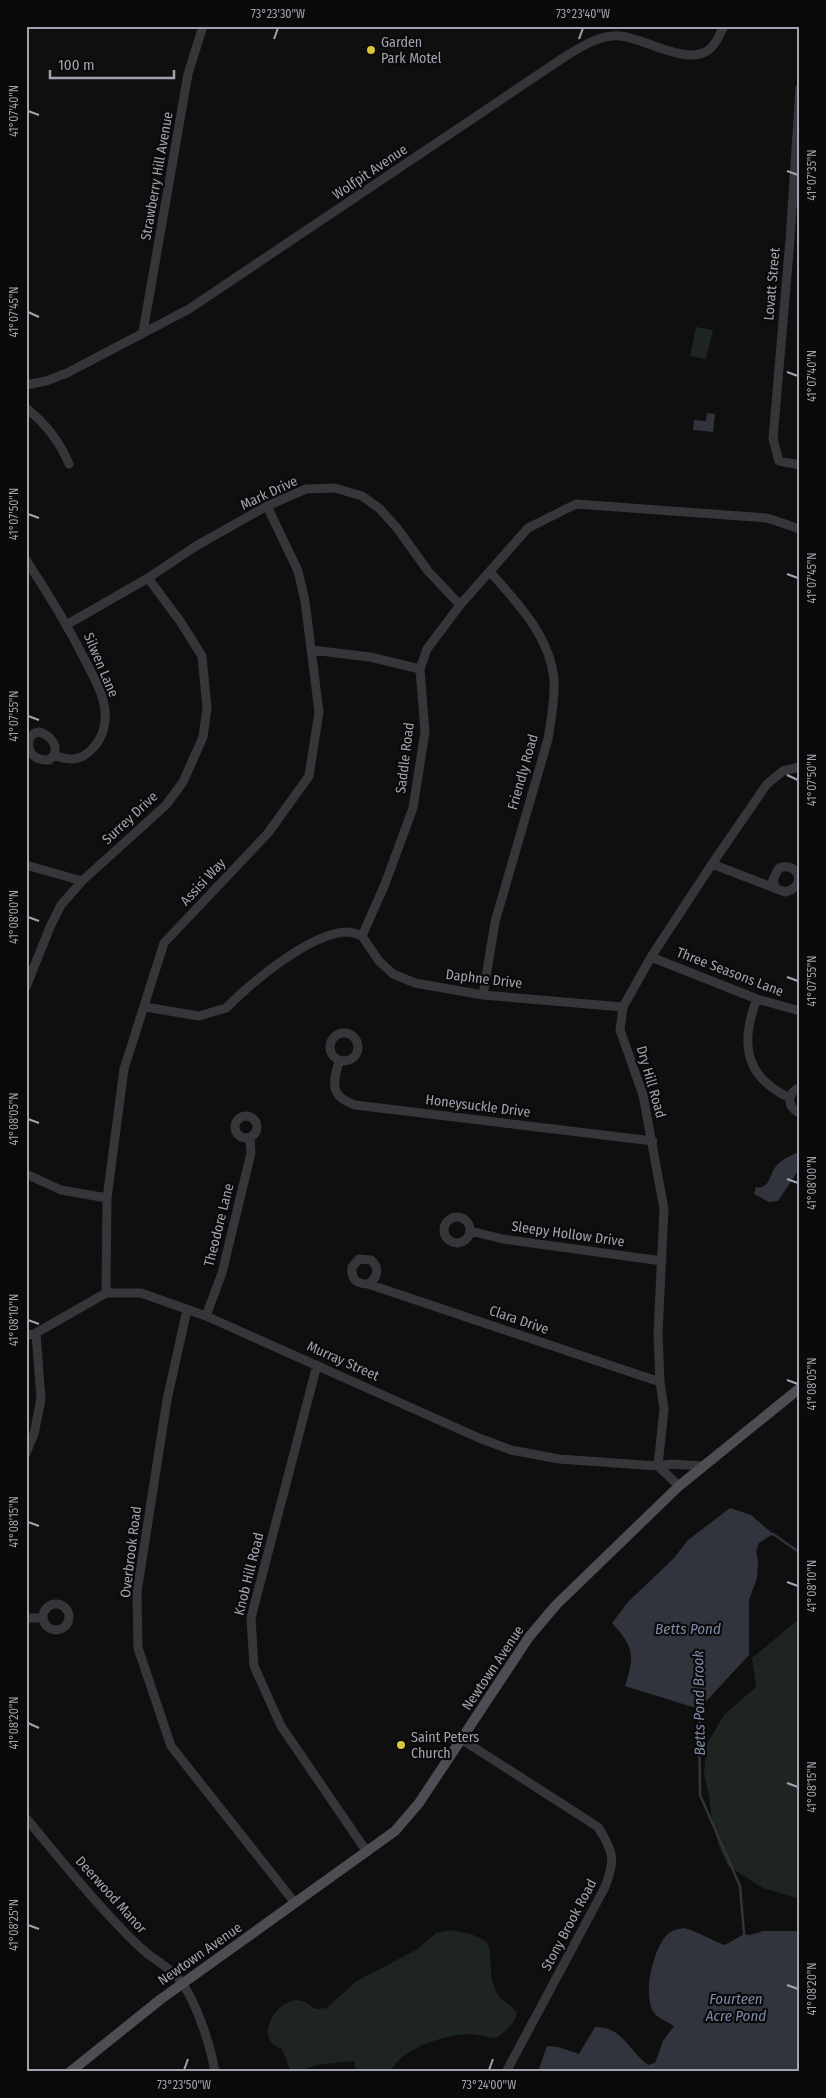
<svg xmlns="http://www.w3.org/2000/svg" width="826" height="2098" font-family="'Fira Sans Condensed',sans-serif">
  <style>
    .green { fill: #1e2421 }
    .water { fill: #31343d }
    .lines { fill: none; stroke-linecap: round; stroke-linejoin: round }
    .stream { stroke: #31343d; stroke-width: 2.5 }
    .minor { stroke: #36363a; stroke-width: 9 }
    .major { stroke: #4d4d53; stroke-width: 10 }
    .ticks { fill: none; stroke: #a2a3af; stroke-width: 2 }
    .poi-dot { fill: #d9c73f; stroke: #0b0a0b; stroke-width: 2 }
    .labels { text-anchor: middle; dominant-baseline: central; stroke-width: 4.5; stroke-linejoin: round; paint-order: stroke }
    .poi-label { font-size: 14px; fill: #a2a3af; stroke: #0b0a0b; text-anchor: start }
    .street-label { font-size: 14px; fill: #a2a3af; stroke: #0b0a0b }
    .water-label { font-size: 15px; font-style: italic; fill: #7d8aa7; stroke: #0b0a0b }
    .neatline { fill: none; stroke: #a2a3af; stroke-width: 2 }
    .ticks-label { font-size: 12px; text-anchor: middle; fill: #a2a3af }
  </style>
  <rect width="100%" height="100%" fill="#0f0f10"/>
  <!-- green -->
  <path class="green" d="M696,327L713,330L706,359L690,356Z
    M800,1618V1899L763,1888L728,1866L719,1846L711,1814L709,1796L704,1774L707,1744L724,1715L756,1687L752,1658Z
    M450,1930L471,1934L487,1942C494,1958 487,1976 497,1993C501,2002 512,2004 517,2013C514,2025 506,2031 496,2038C487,2038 478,2034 469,2034C443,2035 402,2048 390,2072H356L354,2061L316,2065L298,2072L290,2069L282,2049C280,2048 277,2047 275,2046C256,2033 279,1995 302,2001C307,2002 311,2007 316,2009L327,2008L355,1982L418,1949L436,1933Z"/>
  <!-- water -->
  <path class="water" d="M707,413L715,414L713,432L693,430L694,420L706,421Z
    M800,1152V1168L778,1201L769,1202L754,1194L756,1187C771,1189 769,1174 776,1166C782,1159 791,1155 800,1152Z
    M730,1508L751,1515L773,1534L759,1543L756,1551L758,1560L757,1578L749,1600V1655L699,1709L625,1686C635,1656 634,1647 612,1623L628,1602L674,1558L688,1540Z
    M684,1928C700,1932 710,1940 725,1945L744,1934L750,1935L763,1931H800V2072H538L547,2046L558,2047L579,2054L595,2027C622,2026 629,2051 648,2065L655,2063L663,2041L674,2026C668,2022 658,2018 654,2013C642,1995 653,1949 667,1935C672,1930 677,1929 684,1928Z"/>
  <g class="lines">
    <!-- stream -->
    <path class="stream" d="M770,1534H773L799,1552
      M699,1707L700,1795L740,1886L744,1934"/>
    <!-- minor -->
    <path class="minor" d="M800,88L790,240L773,439L779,461L800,465
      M143,332L188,74L203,26
      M26,385L46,381L67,373L189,309L560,60C577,49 599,34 620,36C643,38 681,62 703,53C714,49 719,36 724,26
      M26,408C45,423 60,442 69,464
      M26,560C48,593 68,626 86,662C92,674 100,687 103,700C108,717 105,736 92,749C81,761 69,761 54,755
      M68,624L148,578L196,546L267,506L306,489L335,488L362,496L380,509L397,528L428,571L460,605
      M312,650L370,657L420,669
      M40,732C50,736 58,744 54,755L49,760C34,761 25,751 30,737L35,733Z
      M712,864L785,892C808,887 799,861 779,868L773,879L775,887
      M26,865L82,881
      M362,936L385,884L413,808L425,732L420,669L427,649L460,605L528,528L576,504L767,518L800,529
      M362,936L379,961L393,974L415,983L483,995L623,1007
      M651,957L757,999L800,1011
      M26,987L50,927L61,905L82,881L166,805L183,782L203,737L207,708L202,656L180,621L148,578
      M483,995L495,922L548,739C551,720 555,701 554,681C551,638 518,603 490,572
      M757,999C740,1042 744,1077 790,1098
      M145,1007L199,1016L226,1008C252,982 310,933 347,932C352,932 357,934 362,936
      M330 1047a14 14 0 1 1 28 0a14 14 0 1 1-28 0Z
      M339,1061C333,1083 329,1096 355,1105L653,1141
      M800,1087C787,1093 786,1107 800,1113
      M235 1127a11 11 0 1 1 22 0a11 11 0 1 1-22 0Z
      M26,1174L61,1190L107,1198
      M444 1230a13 13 0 1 1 26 0a13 13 0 1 1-26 0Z
      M470,1231L503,1239L662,1261
      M368,1284C378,1278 380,1268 371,1260L359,1259L352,1267C351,1279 356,1284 368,1284L660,1382
      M106,1293L107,1198L124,1069L164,943L268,833L309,776L319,712L305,601L298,571L267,506
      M187,1310L167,1400L137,1592L138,1648L171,1746L295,1903
      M206,1316L222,1273L251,1153L250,1138
      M26,1336L36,1333L106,1293H141L206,1316L479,1438L511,1450L559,1459L658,1466L679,1486
      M317,1365L251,1618L254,1666L281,1726L367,1852
      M26,1453L34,1434L41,1399L36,1333
      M703,1466L671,1464L658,1466L664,1409L660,1382L658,1333L664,1209L643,1095L620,1030L623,1007L651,957L712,864L767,784L783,771L800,767
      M43 1617a13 13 0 1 1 26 0a13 13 0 1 1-26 0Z
      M26,1618H43
      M461,1739L598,1827C614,1852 616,1861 604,1889L506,2072
      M26,1818C56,1854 85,1891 118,1925C127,1935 137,1945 148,1954C160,1963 173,1970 182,1983C197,2004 211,2047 215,2072"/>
    <!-- major -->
    <path class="major" d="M70,2072L161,1999L395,1831L419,1803L529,1637L556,1605L679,1486L800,1388"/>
  </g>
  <!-- ticks -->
  <path class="ticks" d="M274,39L278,28M579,39L583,28M28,111L39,115M787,171L798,175M28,312L39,317M787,372L798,376M28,514L39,518M787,574L798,578M28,716L39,720M787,775L798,780M28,917L39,921M787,977L798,981M28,1119L39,1123M787,1179L798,1183M28,1320L39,1324M787,1380L798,1384M28,1522L39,1526M787,1582L798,1586M28,1723L39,1728M787,1783L798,1787M28,1925L39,1929M787,1985L798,1989M184,2070L188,2059M489,2070L493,2059"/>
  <!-- markers -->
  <g class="poi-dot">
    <circle cx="371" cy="50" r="5"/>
    <circle cx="401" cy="1745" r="5"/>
  </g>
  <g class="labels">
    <!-- poi labels -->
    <g class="poi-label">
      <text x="381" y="42">Garden<tspan x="381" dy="16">Park Motel</tspan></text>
      <text x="411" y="1737">Saint Peters<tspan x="411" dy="16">Church</tspan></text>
    </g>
    <!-- street labels -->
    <g class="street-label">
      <text transform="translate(370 172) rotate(-34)">Wolfpit Avenue</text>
      <text transform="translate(157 176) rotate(-80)">Strawberry Hill Avenue</text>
      <text transform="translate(772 284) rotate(-85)">Lovatt Street</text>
      <text transform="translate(269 493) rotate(-25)">Mark Drive</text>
      <text transform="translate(101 665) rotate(67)">Silwen Lane</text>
      <text transform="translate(405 758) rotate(-83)">Saddle Road</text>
      <text transform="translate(523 772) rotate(-74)">Friendly Road</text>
      <text transform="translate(130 818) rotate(-43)">Surrey Drive</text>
      <text transform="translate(203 882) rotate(-47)">Assisi Way</text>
      <text transform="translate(730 972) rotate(21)">Three Seasons Lane</text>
      <text transform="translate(484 979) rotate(7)">Daphne Drive</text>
      <text transform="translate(651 1082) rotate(74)">Dry Hill Road</text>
      <text transform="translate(478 1106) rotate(7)">Honeysuckle Drive</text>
      <text transform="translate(219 1225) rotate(-76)">Theodore Lane</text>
      <text transform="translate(568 1234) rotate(8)">Sleepy Hollow Drive</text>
      <text transform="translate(519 1320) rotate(19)">Clara Drive</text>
      <text transform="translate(343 1361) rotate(24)">Murray Street</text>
      <text transform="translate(131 1552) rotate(-83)">Overbrook Road</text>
      <text transform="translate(249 1574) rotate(-76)">Knob Hill Road</text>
      <text transform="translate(493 1668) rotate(-56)">Newtown Avenue</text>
      <text transform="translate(111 1895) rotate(48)">Deerwood Manor</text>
      <text transform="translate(569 1925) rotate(-62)">Stony Brook Road</text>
      <text transform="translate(200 1954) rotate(-35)">Newtown Avenue</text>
    </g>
    <!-- water labels -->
    <g class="water-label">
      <text x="688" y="1629">Betts Pond</text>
      <text transform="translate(699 1703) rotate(-91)">Betts Pond Brook</text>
      <text x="736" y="1999">Fourteen<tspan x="736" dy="17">Acre Pond</tspan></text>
    </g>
  </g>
  <!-- border -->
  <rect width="826" height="2098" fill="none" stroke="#0b0a0b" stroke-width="55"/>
  <!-- scale -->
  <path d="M50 70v8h124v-8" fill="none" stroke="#a2a3af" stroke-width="2.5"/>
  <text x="58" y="70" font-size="15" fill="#a2a3af" stroke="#0b0a0b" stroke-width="4" paint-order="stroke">100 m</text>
  <rect x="28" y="28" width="770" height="2042" class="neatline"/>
  <g class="ticks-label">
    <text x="278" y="18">73°23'30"W</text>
    <text x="583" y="18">73°23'40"W</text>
    <text transform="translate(14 111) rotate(-90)" y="4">41°07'40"N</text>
    <text transform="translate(812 175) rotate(-90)" y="4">41°07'35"N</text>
    <text transform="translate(14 312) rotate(-90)" y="4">41°07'45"N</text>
    <text transform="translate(812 376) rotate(-90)" y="4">41°07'40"N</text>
    <text transform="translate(14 514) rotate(-90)" y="4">41°07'50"N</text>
    <text transform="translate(812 578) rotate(-90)" y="4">41°07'45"N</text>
    <text transform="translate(14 716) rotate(-90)" y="4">41°07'55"N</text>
    <text transform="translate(812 780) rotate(-90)" y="4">41°07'50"N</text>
    <text transform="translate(14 917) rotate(-90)" y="4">41°08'00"N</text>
    <text transform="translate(812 981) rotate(-90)" y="4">41°07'55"N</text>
    <text transform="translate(14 1119) rotate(-90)" y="4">41°08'05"N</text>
    <text transform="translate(812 1183) rotate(-90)" y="4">41°08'00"N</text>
    <text transform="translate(14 1320) rotate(-90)" y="4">41°08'10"N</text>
    <text transform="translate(812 1384) rotate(-90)" y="4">41°08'05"N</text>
    <text transform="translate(14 1522) rotate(-90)" y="4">41°08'15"N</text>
    <text transform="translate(812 1586) rotate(-90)" y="4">41°08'10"N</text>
    <text transform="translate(14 1723) rotate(-90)" y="4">41°08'20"N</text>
    <text transform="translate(812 1787) rotate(-90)" y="4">41°08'15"N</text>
    <text transform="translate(14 1925) rotate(-90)" y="4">41°08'25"N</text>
    <text transform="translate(812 1989) rotate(-90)" y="4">41°08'20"N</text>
    <text x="184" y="2089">73°23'50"W</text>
    <text x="489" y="2089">73°24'00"W</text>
  </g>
</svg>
